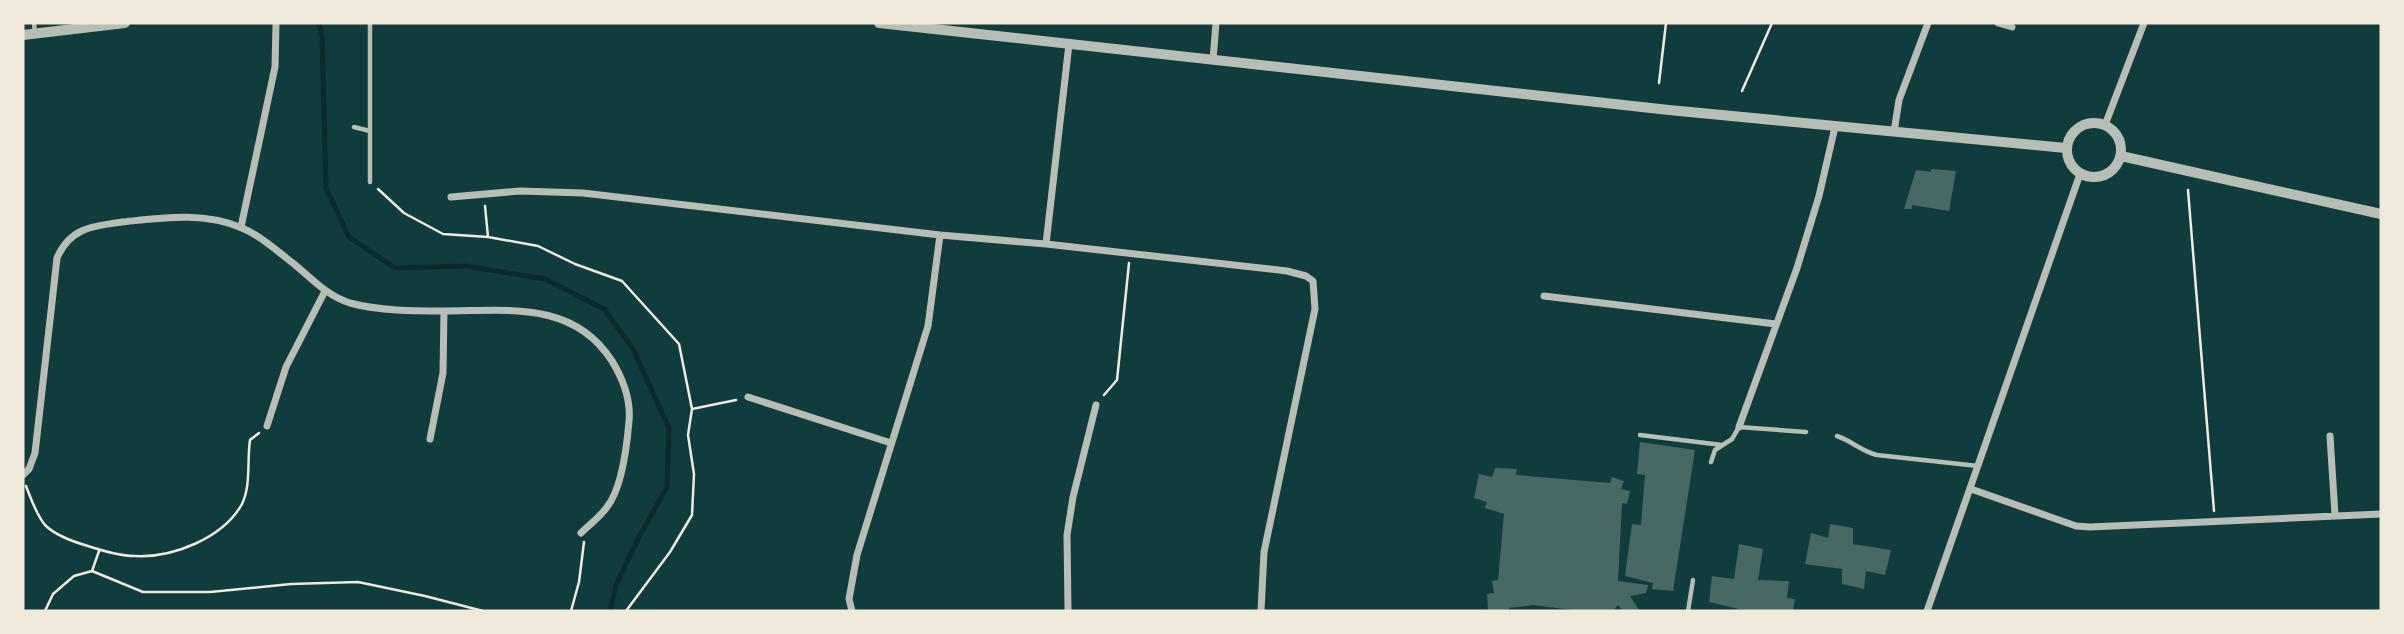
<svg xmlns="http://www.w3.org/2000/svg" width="2404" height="634" font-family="'Varela Round',sans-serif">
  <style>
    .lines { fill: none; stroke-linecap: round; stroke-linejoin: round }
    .stream { stroke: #0a2a2b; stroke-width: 5 }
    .building { fill: #486865 }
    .path { stroke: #f1e9da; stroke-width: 2.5 }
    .service { stroke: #b8beb3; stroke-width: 4.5 }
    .minor { stroke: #b8beb3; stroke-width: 7 }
    .tertiary { stroke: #b8beb3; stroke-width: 10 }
  </style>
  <rect width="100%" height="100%" fill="#0f3d3e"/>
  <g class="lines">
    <!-- stream -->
    <path class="stream" d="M319,23L322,36L326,188L349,237L395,268L465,266L545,279L604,309L633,349L669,428L667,487L638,539L616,585L610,611"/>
  </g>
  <!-- building -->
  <path class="building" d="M1931,169L1956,171L1949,211L1912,205V209H1904L1916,170L1931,172Z
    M1640,442L1695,450L1673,591L1652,589L1653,583L1625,576L1632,524L1641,525L1645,475L1637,474Z
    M1495,468L1517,469L1516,475L1610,483L1612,477L1624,481L1621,489L1630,491L1627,504L1622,503L1618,581L1648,585L1646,593L1630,596L1639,610L1623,611L1618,605L1613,611H1580L1533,605L1509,608V611H1488L1487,594L1494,593L1492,581L1498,580L1504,514L1485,508L1487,502L1474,498L1479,474L1492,477Z
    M1830,524L1853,528V544L1891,550L1885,575L1866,571L1864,589L1842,584V569L1805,564L1811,533L1828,538Z
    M1739,544L1763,549L1758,580L1789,581L1787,598L1795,599L1793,611H1747L1709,602L1712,576L1734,579Z"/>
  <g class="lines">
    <!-- path -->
    <path class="path" d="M1659,83L1666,23
      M1742,91L1772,23
      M378,189L404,213L443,234L488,237L538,246L575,264L622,281L679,344L692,409
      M2188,190L2214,511
      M485,206L488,237
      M1104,395L1117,380L1129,263
      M26,486C31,499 36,514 45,525C56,536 74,542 88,546C103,551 120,556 135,556C173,558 223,538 242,504C251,486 247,460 250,440L259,433
      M92,571L99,551
      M45,611L53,594L74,576L92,571L143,592H210L291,584L358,582L425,596L483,611
      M571,611L579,582L584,542
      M626,611L670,552L692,515L694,474L688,435L692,409L736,400"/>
    <!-- service -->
    <path class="service" d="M34,23L35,33
      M370,23V182
      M354,127L370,131
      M1640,435L1722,445
      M1837,436C1852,441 1861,451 1877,455L1978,466
      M1711,462L1715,450L1732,439L1739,427L1806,432
      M1688,611L1693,580"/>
    <!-- minor -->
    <path class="minor" d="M1998,23L2012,27
      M1213,60L1216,23
      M2105,125L2144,23
      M1894,132L1899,100L1928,23
      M451,197L520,191L583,193L940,235L1046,244L1287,271L1306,276L1313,281L1315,309L1264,552L1261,611
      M241,227L275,67L276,23
      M1046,244L1069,44
      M1544,296L1776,324
      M748,397L891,443
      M267,426L286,367L325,291
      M1739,427L1797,268L1819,196L1835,127
      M2330,436L2335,515
      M430,439L443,373L444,311
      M23,475L29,469L35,453L57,258C70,228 92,226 122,222C160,218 204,211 242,228C261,236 277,251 294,264C311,278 327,296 350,303C380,311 413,311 444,311C506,311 573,300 612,361C623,379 631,399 629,421C627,445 622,488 607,507C600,517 589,525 581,533
      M1971,489L2076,526L2090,527L2381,514
      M852,611L849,599L857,555L928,326L940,235
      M1068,611L1067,535L1073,497L1096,405
      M1927,611L2080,174"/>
    <!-- tertiary -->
    <path class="tertiary" d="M879,23L1669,110L2066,148
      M23,35L125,23
      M2067 150a27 27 0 1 1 54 0a27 27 0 1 1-54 0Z
      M2121,156L2381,214"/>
  </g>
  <!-- border -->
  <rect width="2404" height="634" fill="none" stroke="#f1e9da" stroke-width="49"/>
</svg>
